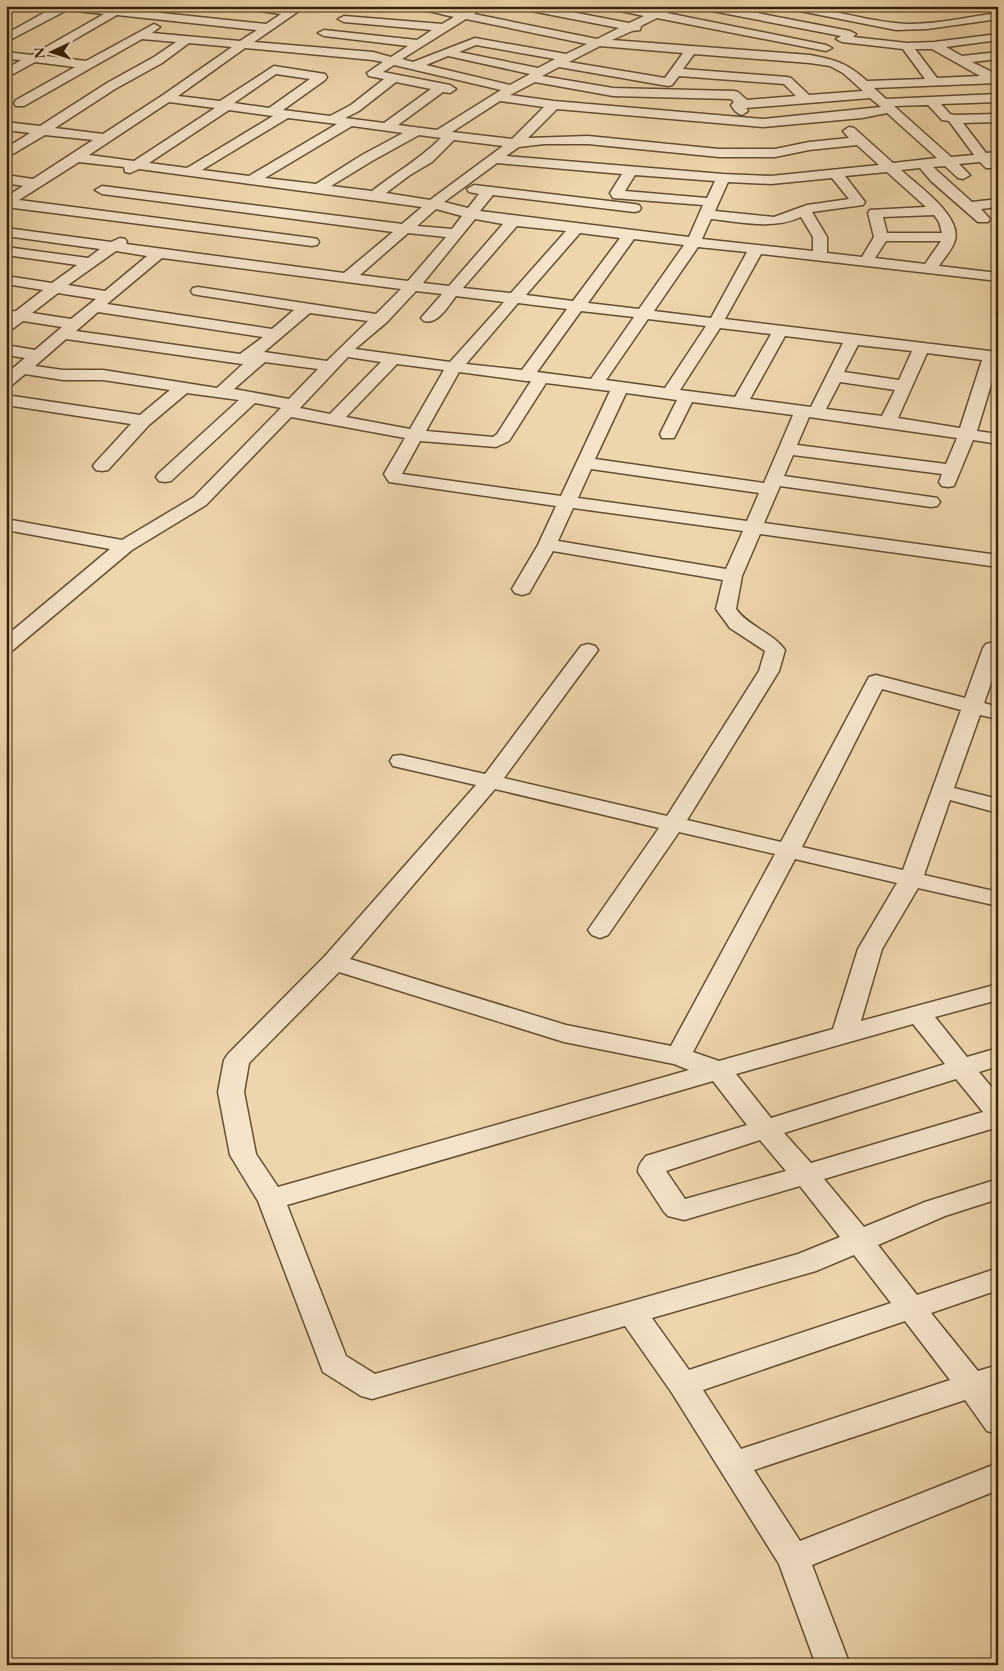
<svg xmlns="http://www.w3.org/2000/svg" width="1004" height="1671" font-family="'EB Garamond',serif">
  <style>
    .lines { fill: none; stroke-linecap: round; stroke-linejoin: round }
    .minor-casing { stroke: #644f31; stroke-width: 3 }
    .minor { fill: #f4e4c9; fill-rule: evenodd }
  </style>
  <rect width="100%" height="100%" fill="#eed6ac"/>
  <filter id="stains"><feTurbulence type="fractalNoise" baseFrequency=".004" numOctaves="4"/><feColorMatrix values="0 0 0 0 .2 0 0 0 0 .09 0 0 0 0 .02 0 0 0 .5 -.17"/></filter>
  <radialGradient id="worn" r=".72"><stop offset=".6" stop-color="#630" stop-opacity="0"/><stop offset="1" stop-color="#630" stop-opacity=".3"/></radialGradient>
  <g class="lines">
    <!-- minor casing -->
    <g class="minor-casing">
      <path id="minor" d="M56,6L118,7L123,9L266,24L281,14L244,9L239,6L290,8L293,6H306L254,42L373,52L391,57L408,46L324,36L318,33L324,30L417,40L432,30L344,22L338,19L344,16L442,24L454,17L415,8L414,6H437L462,12L471,8L477,11L474,14L597,39L619,28L521,9L516,6H540L629,23L644,16L611,9L606,6H629L654,11L664,6H678L667,13L826,45L832,48L826,51L657,18L641,26L640,30L632,31L612,40L810,55C836,60 847,63 867,81L925,79L903,49L842,42L836,39L841,36L702,9L697,6H721L850,31L856,34L853,37L907,43L934,42L998,34V40L946,47L962,56L998,52V59L972,62L998,75V83L874,88L886,99L998,94V102L941,104L950,114L955,115L998,114V122L963,123L986,153L998,152V160H994L998,165L996,168H986L980,162L959,164L970,175L963,179L958,178L945,166L933,167L972,202L998,199V207L981,209L990,219L988,222H978L931,181L920,168L901,170C917,185 962,216 955,240C953,249 944,258 939,266L998,273V281L761,254L725,319L998,352V362L977,431L998,434V444L973,440L954,486L948,487L942,486L939,482L942,474L793,455L784,476L931,497L937,498L940,502L937,506L931,507L780,486L764,523L998,555V567L760,534L742,576L736,609C749,627 772,632 785,650L779,671L687,820L781,842L869,677L876,675L965,698L983,648L986,644L998,641V663L984,703L998,707V719L980,715L954,788L998,799V813L950,800L924,875L998,892V906L918,888L882,949L861,1021L998,984V1000L935,1017L967,1057L998,1048V1066L979,1072L998,1095V1127L824,1179L864,1227L925,1202L998,1179V1199L945,1216L878,1245L917,1295L998,1268V1290L931,1313L978,1371L998,1365V1389L992,1391L998,1398V1434L987,1431L965,1400L754,1470L800,1541L998,1463V1490L812,1565L850,1665H816L779,1564L672,1393L625,1326L372,1399L361,1396L323,1372L258,1201L230,1155L218,1092L224,1060L228,1054L325,956L476,785L393,766L390,761L393,756L401,755L485,774L581,646L588,644L595,646L598,650L504,778L667,816L759,671L765,651L730,628L716,609L723,580L553,551L529,593L522,595L515,593L512,589L538,545L556,506L389,482L384,474L405,438L291,417L206,505L132,550L13,650L6,652V636L110,549L6,530V519L122,540L194,497L281,408L255,403L171,481L165,482L159,481L156,477L159,473L239,400L187,393L149,425L108,470L102,471L96,470L93,466L96,462L131,424L6,405V395L140,415L170,390L103,380H63L25,374L12,385L6,387V374L25,358L6,355V345L35,350L62,327L23,321L11,330L6,332L7,312L16,311L43,290L6,284V276L52,283L77,265L6,255V247L88,258L100,249L6,236V228L111,242L120,238L125,239L127,242L126,244L344,273L393,232L102,194L95,190L102,186L402,224L422,207L139,169L130,173L125,172L124,167L79,162L19,200L312,238L317,239L319,242L317,245L312,246L6,207V197L23,186L6,183V175L33,179L93,140L45,135L6,158V148L30,133L6,130V122L40,126L107,83L154,57L176,42L142,39L24,106H16L14,103L16,100L75,67L35,62L6,78V69L21,60L6,59V52L32,55L104,14L67,10L6,42V34ZM117,15L257,30L240,41L152,33L160,27L154,24L86,61L46,56ZM466,19L587,44L566,54L475,38L413,62L402,59ZM189,43L232,47L163,95L103,134L55,128L115,89L162,63ZM476,45L555,59L538,68L459,52ZM600,46L683,53L665,78L569,62ZM245,48L373,60L383,62L367,73L369,76L384,79L351,105L330,116L283,110L325,80L327,77L325,74L274,66L220,101L178,96ZM915,49H932L980,76L937,78ZM694,54L810,63L830,66L843,73L863,91L809,95L791,78L787,77L683,69ZM448,56L530,74L510,85L426,65ZM394,65L501,90L437,130L398,125L443,92L450,93L456,89L450,85L383,72ZM559,67L668,86L672,85L679,76L784,84L796,96L747,100L738,92L734,91L613,88L542,76ZM276,74L310,79L269,108L234,103ZM396,82L431,89L384,123L345,118L359,111ZM535,82L613,96L731,99L734,102L731,105C734,110 736,113 742,115L748,111L746,108L870,98L881,107L763,119L554,101L510,95ZM500,101L544,107L512,139L452,132ZM169,102L215,108L134,161L89,155ZM928,105L942,120L949,121L974,155L951,157L894,106ZM557,109L763,127L862,118L887,113L937,158L893,163L854,128L849,127L843,131L849,138L809,142L775,149H719L588,136L528,138ZM229,110L273,116L187,168L149,163ZM288,118L337,124L249,176L202,170ZM352,126L403,133L362,155L316,184L265,178ZM419,135L441,138C420,159 395,173 372,191L331,186L372,161ZM454,140L503,146L430,200L386,193L410,175L432,162ZM544,144H588L719,157H775L809,150L857,145L879,165L771,176L723,174L506,156L519,147ZM497,163L622,174L610,193L613,198L703,205L689,237L480,211L493,195L634,212L639,211L641,208L639,205L634,204L474,185L467,189L469,192L479,194L468,208L444,202ZM887,172L926,207L870,210L868,213L874,237L862,257L827,253V237L812,212L863,205L865,202L845,176ZM635,175L715,181L707,198L625,191ZM832,178L849,199L807,205L774,217L715,211L728,182L771,184ZM436,209L462,216L452,229L417,226ZM934,215L939,222L942,233H887L883,217ZM801,217L813,237V251L702,239L711,219C742,222 772,230 801,217ZM475,219L503,224L449,286L423,283ZM517,226L566,231L511,293L463,288ZM408,233L446,237L408,281L360,275ZM580,233L620,238L573,301L526,295ZM634,239L684,245L639,309L588,303ZM886,241H941L925,264L875,258ZM698,247L747,252L711,318L654,311ZM116,251L147,256L105,291L68,285ZM162,258L401,289L376,314L198,287L193,288L191,291L193,294L198,295L294,310L272,329L107,304ZM416,291L442,294L421,318L424,321C438,325 448,306 456,296L504,302L450,362L355,349L387,322ZM58,293L96,299L71,319L32,313ZM518,303L567,309L522,370L466,364ZM581,311L634,317L591,379L537,372ZM98,312L263,337L240,354L76,331ZM310,313L368,321L327,361L264,352ZM648,319L706,326L665,388L606,380ZM720,328L771,334L735,397L680,390ZM785,336L843,343L811,407L750,399ZM66,339L242,364L244,363L217,388L103,370H63L35,366ZM858,345L912,351L899,380L844,372ZM927,353L982,360L960,428L898,418ZM348,357L381,362L330,414L300,408ZM265,362L318,369L289,399L234,389ZM397,364L444,370L410,429L346,417ZM459,372L526,381H531L497,434L493,437L426,431ZM840,382L895,390L882,416L826,409ZM546,383L610,391L561,496L402,474L420,441L496,447L509,441ZM626,393L677,400L660,434L662,438H674L692,402L793,415L764,483L595,459ZM809,417L957,438L946,464L797,445ZM591,469L759,493L747,521L578,498ZM573,508L743,531L726,569L558,541ZM882,689L961,710L903,870L802,847ZM495,789L659,828L588,930L592,935L600,938L608,935L679,832L775,854L671,1046L566,1025L350,959ZM795,859L897,883L858,949L833,1029L719,1061L693,1052ZM339,972L564,1042L674,1064L689,1070L278,1187L256,1154L244,1092L249,1063ZM913,1024L945,1064L771,1118L736,1074ZM956,1079L983,1112L811,1163L784,1133ZM713,1081L747,1125L646,1156C642,1161 638,1165 638,1172L664,1212L668,1216L684,1220L800,1186L840,1237L798,1254L375,1374L346,1356L287,1205ZM760,1140L786,1171L685,1199L666,1171ZM854,1255L891,1303L689,1370L652,1318L816,1271ZM905,1321L950,1380L741,1449L703,1390Z
        M785,6C822,6 857,19 895,23C928,27 965,17 998,13V19L927,29L896,30L790,9Z
        M882,6H910C904,11 888,11 882,6Z"/>
    </g>
    <!-- minor -->
    <use href="#minor" class="minor"/>
  </g>
  <!-- margin -->
  <rect width="1004" height="1671" fill="none" stroke="#eed6ac" stroke-width="25"/>
  <rect x="8" y="8" width="989" height="1656" fill="none" stroke="#362208" stroke-width="2.5"/>
  <rect x="12" y="12" width="979" height="1646" fill="none" stroke="#362208"/>
  <!-- north arrow -->
  <g transform="translate(52 52) rotate(266)" stroke="#f4e4c9" stroke-width="4" paint-order="stroke">
  <path d="M0-4L9 19L0 12L-9 19Z" fill="#362208"/>
  <text y="-8" font-size="14" font-weight="bold" text-anchor="middle" fill="#362208">N</text>
  </g>
  <rect width="100%" height="100%" filter="url(#stains)"/>
  <rect width="100%" height="100%" fill="url(#worn)"/>
</svg>
